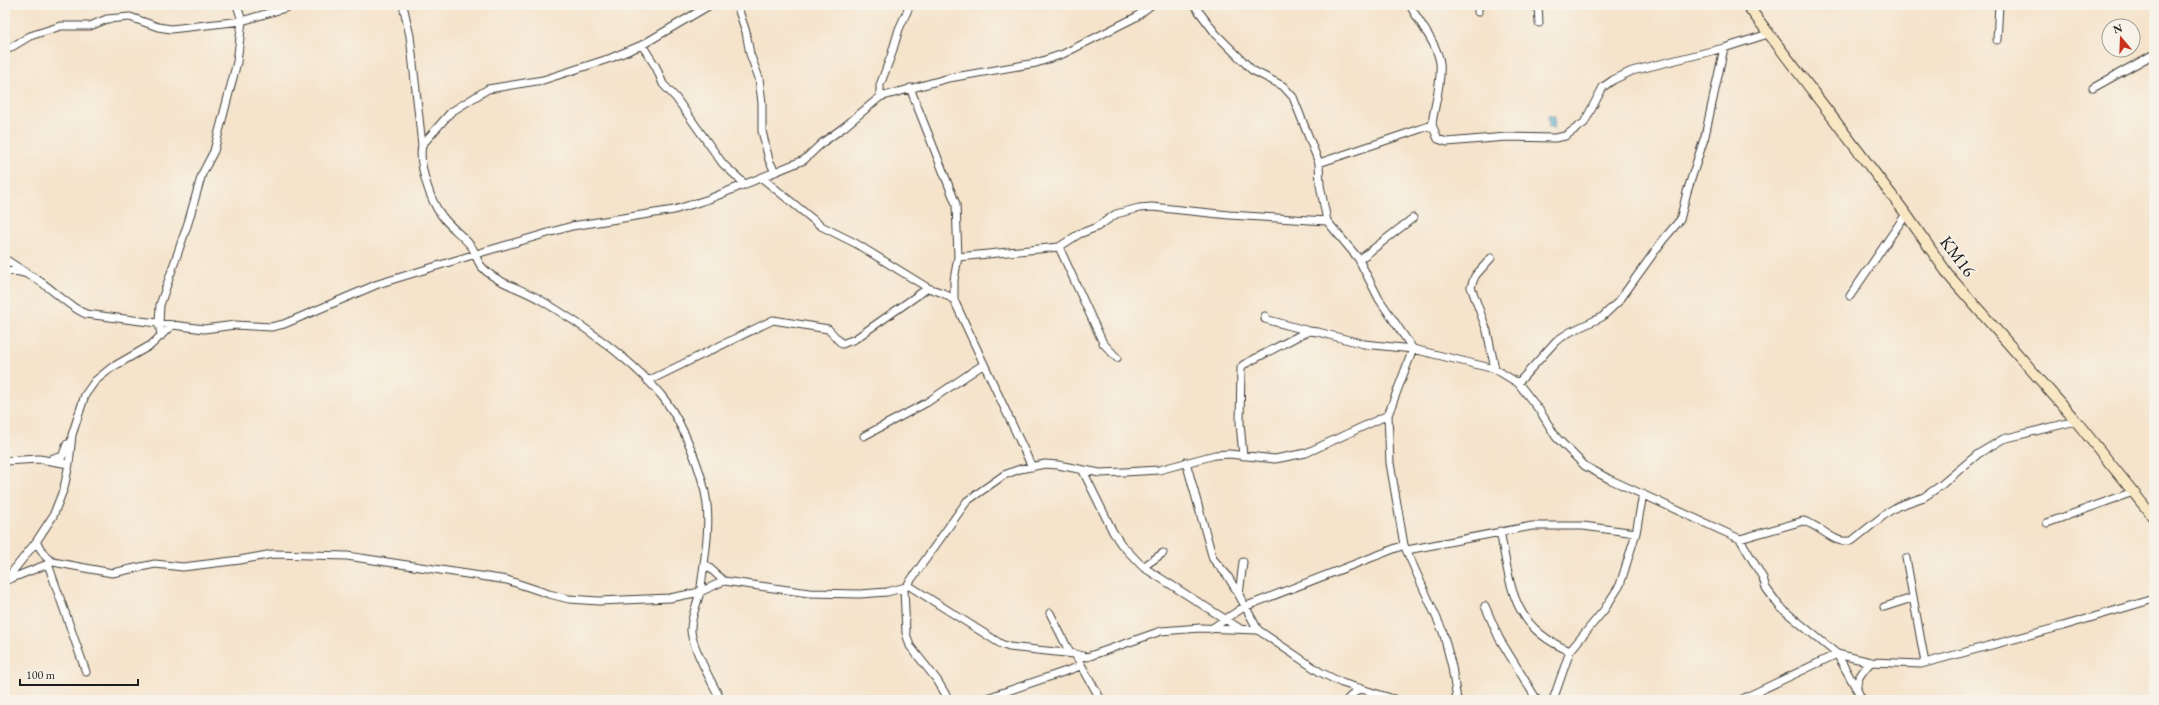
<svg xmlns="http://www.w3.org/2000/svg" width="2159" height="705" font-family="'EB Garamond',serif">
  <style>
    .water { fill: #54abd0; stroke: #386476 }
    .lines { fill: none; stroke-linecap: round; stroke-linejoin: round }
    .street-casing { stroke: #3d3a36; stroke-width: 9 }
    .secondary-casing { stroke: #3d3a36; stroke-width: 12 }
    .street { stroke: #fff; stroke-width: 7 }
    .secondary { stroke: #f9e7c3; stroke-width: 10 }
    .labels { text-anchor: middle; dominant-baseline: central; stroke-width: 3.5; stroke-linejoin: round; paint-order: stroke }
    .street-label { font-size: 18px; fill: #1c1c1c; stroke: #f7f3e8 }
  </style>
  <rect width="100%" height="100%" fill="#f7f3e8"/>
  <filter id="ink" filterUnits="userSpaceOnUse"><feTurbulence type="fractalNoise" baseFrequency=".025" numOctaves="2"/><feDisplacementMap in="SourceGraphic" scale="8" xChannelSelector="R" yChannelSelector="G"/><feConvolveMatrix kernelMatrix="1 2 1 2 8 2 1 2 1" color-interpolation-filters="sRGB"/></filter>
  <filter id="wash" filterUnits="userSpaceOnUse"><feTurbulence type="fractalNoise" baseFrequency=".012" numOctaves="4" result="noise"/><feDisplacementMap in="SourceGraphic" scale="16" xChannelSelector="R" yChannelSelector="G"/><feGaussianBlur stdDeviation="0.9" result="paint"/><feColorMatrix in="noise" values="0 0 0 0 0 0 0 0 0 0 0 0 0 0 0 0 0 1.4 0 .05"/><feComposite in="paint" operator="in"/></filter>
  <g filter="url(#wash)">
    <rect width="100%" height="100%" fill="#f5e3cb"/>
    <!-- water -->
    <path class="water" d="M1548,116H1555L1554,128H1549Z"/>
  </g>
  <g filter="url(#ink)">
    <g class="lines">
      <!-- street casing -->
      <g class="street-casing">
        <path id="street" d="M403,5L410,36L422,145C418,164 430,201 442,216C450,227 462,235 471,246C476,252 476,261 482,267C496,283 521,288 539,299C580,323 636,362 665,400C683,424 704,475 707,505C710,531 704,561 701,587C699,601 690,617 691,631C692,647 713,685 721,700
          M737,5L746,32L750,54L759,78L762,103V131L769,160L775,172
          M1194,5L1216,34L1252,70L1283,86L1293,97L1319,163L1320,185L1327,221L1358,258L1379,299L1413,349
          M1538,5L1539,23
          M1478,12V5
          M1997,40L1999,5
          M642,45L656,67L663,84L676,98L723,164L746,185
          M5,51L30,36L61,26H90L107,19L130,17L158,27L171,29L242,21L295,5
          M910,88L956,204L958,257L954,280V300L1032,467
          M2093,88L2154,54
          M880,97V85L891,56L899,29L910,5
          M1432,125L1438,139L1447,142L1506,137L1555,138L1565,136L1584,123L1603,87L1613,80L1632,71L1724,48L1768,34
          M422,145L451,112L488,89L543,80L611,58L642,45L710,5
          M1319,163L1432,125C1434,105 1442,84 1440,63C1437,43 1419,23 1410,5
          M762,178L821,226L855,243L928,288L943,293L954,300
          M1059,247L1103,343L1117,358
          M958,257L1059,247L1079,234L1097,227L1116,214L1139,208L1152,207L1229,215L1327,221
          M1491,258L1475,276L1471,287L1487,331L1495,369
          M5,259L25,272
          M1359,260L1413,218
          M5,272C38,266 58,303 86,314L204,329L235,325L271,327L284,324L378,284L476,254L572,226L674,210L709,199L804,160L822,143L844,127L880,97L949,78L1036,63L1063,54L1136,17L1151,5
          M1850,296L1906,214
          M1265,316V319L1309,331
          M161,336L159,323L160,305L188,223L202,174L214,151L237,62L242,21L237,5
          M1413,349L1388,415L1390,463L1404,545L1443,632L1452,667L1457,700
          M648,381L773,320L828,329L842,344L855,339L928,288
          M1518,383L1556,341L1570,332L1602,317L1619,301L1663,240L1680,220L1687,192L1705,136L1724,48
          M864,436L926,403L984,364
          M1243,456L1240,423L1241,368L1243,365L1302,334L1309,331L1318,332L1364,344L1413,349L1495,369L1518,383L1540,411L1556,437L1585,466L1609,479L1740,539L1763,578L1766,588L1780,607L1837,654L1871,662L1921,664L2063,626L2154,599
          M53,458L62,457L67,444
          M5,461L39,459L69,464
          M1186,462L1213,559L1227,575L1239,595
          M1083,471L1113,532L1121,544L1143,567L1239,628
          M2047,523L2133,492
          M1500,531C1511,586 1511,627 1570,651
          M1740,539L1803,521C1821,525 1835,547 1853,540L1888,512L1898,506L1924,497L1940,486L1978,454L2003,439L2076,421
          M36,542L46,557L53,562L112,573L155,564L183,567L240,560L273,554L347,556L507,580L549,594L569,599L599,601L670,598L700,592L724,581L809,593L860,594L887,592L906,587L967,501L1004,475L1020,469L1045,464L1058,465L1100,473L1124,472L1159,470L1215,455L1229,454L1275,459L1306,453L1388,415
          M1407,550L1532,526H1583L1636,533
          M1906,558L1925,663
          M1243,562L1239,595L1258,630
          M704,563L724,581
          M48,564L86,672
          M1143,567L1163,553
          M7,580L53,562
          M5,581L36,542L53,516L64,488L69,464L72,435L85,395L95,381L111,368L151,345L172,325
          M908,585L1001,644L1009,647L1075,654L1087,657L1161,631L1200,628L1258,630L1320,672L1342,683L1397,700
          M904,589L906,633L910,646L937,680L949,700
          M1485,606L1499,638L1537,700
          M1884,607L1912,598
          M1050,613L1070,653
          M1211,629L1244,607L1404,545
          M1075,654L1101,700
          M981,700L1081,666
          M1347,700L1359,688
          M1553,700L1570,651L1604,610L1620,585L1636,533L1643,494
          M1740,700L1837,654L1856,688
          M1863,700C1850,685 1860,674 1871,662"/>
      </g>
      <!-- secondary casing -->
      <g class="secondary-casing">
        <path id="secondary" d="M1747,5L1906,214L1950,277L2076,421L2154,518"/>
      </g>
      <!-- street -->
      <use href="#street" class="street"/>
      <!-- secondary -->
      <use href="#secondary" class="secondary"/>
    </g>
  </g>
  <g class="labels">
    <!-- street labels -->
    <g class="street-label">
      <text transform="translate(1958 256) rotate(53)">KM16</text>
    </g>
  </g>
  <!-- margin -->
  <rect width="2159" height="705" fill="none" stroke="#f7f3e8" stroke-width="20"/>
  <!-- north arrow -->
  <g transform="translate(2121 38) rotate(341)"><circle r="19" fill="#f7f3e8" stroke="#9f9d96"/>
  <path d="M0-3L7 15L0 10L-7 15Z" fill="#c8321e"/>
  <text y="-6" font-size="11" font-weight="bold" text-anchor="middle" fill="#1c1c1c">N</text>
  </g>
  <!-- scale -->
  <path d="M20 679v6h118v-6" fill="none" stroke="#1c1c1c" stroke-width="2"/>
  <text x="26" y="679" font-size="12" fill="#1c1c1c" stroke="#f7f3e8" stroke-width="3" paint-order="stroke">100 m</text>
</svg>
